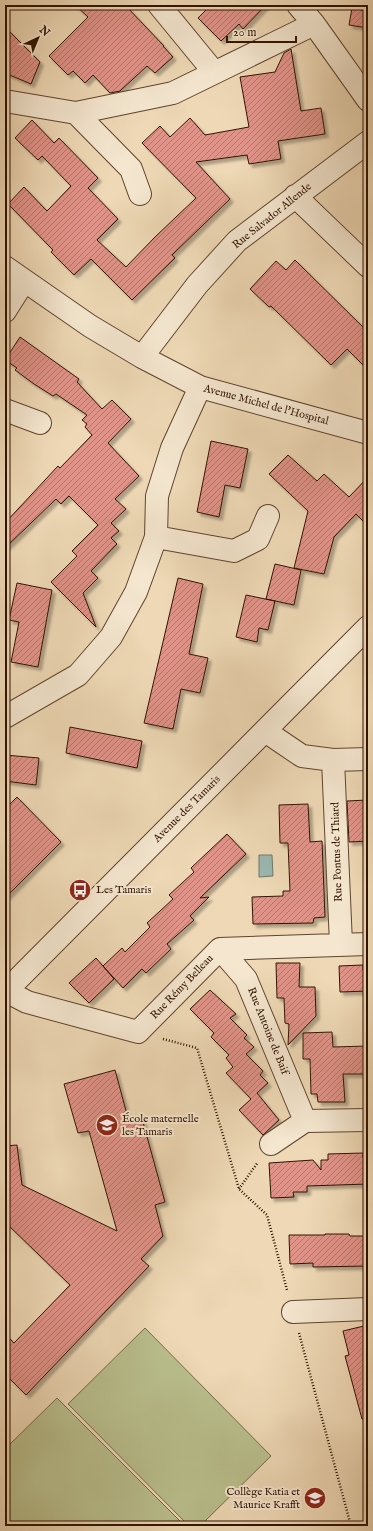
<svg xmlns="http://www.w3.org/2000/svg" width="373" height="1531" font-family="'IM FELL English',serif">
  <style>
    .pitch { fill: #b9bf8d; stroke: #746947 }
    .water { fill: #9ab9b3; stroke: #70776c }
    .building { fill: url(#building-hatch); stroke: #301301; filter: url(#shadow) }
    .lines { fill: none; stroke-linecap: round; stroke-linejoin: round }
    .minor-casing { stroke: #60442e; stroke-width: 24 }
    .path { stroke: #301301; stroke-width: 2.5; stroke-dasharray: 1 2; stroke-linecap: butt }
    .minor { stroke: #f4e6cf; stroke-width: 22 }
    .labels { text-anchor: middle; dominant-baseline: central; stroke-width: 4; stroke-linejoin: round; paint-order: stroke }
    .street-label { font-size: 11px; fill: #301301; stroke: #f4e6cf }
    .poi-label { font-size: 11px; fill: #301301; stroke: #f4e6cf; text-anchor: start }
  </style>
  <defs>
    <pattern id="building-hatch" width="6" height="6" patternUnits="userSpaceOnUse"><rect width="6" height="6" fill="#e09389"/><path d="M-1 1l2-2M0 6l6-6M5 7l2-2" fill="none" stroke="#b6776e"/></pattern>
    <filter id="shadow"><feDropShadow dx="3.5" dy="3.5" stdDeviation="1" flood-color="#0004"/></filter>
  </defs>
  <rect width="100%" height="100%" fill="#eed8b5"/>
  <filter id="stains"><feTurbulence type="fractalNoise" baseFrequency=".005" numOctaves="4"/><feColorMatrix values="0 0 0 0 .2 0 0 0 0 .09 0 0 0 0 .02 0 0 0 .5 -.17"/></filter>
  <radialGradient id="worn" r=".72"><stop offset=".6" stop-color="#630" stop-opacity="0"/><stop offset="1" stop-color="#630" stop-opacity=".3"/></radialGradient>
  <!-- pitch -->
  <path class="pitch" d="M145,1328L271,1456L200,1526H189L68,1404Z
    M57,1398L182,1523L179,1526H5V1449Z"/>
  <!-- water -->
  <path class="water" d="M259,855H272L273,876L259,877Z"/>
  <!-- building -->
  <path class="building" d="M75,5H125L164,46H163L173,57L155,73L147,66L120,91L110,93L93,75L85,83L73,71L68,75L49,56L88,17Z
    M211,5H266L243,29L239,24L221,41L198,18Z
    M352,8L368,11V28L349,25Z
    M5,27L40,62L31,84L5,73Z
    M291,49L301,111L321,108L325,134L278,141L281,159L249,164L247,155L196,162L230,199L172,255L175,258L132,300L91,259L74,275L51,252L53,250L8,204L24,187L47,211L71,186L42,156L38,160L15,138L32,120L54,143L59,138L98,178L88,188L118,219L97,240L126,267L155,237L196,198L142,143L160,126L170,137L190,118L205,135L249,127L240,77L275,72L284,53Z
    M295,260L368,332V370L347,349L331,365L271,306L269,307L250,289L276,261L286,270Z
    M20,337L79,379L77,382L102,409L112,400L131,419L108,443L139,476L115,499L126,509L111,523L119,531L111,538L117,544L91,571L98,578L83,593L96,627L51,582L77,556L72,551L98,525L69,496L61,504L56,499L5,548V523L58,466L60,468L92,435L85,427L87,424L82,420L87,415L56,394L53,396L34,384L15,370L17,368L5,360Z
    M211,441L248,449L240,488L225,485L219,517L197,512Z
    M288,455L317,481L324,474L349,497L368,477V526L356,514L334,537L324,574L294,568L308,511L269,474Z
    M275,564L301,570L294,605L266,599Z
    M178,578L203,584L189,654L208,658L200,693L181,689L173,729L144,723Z
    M17,583L52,590L38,667L11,662L19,622L9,620Z
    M246,595L275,601L268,630L259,628L257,642L236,637Z
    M70,727L142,741L137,768L66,753Z
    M5,755L39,758L36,785L5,781Z
    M17,797L61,842L5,898V809Z
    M368,800V841L349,842L347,801Z
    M308,804L310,842L322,841L325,917L314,918L313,923L253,924L252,897L283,896V891H290L288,843H280L279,805Z
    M227,834L246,854L200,898L209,897L190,916L194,920L167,944L171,949L146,973L142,969L123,988L103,966L122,948L125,952L150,927L147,923L173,899L169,895L194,872L191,868Z
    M96,958L114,979L89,1003L69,983Z
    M276,963H300L299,987H315L316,1016L288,1045L289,1024L285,1023L284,998H277Z
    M363,965V970H368V991L340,992L339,966Z
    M210,990L236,1014L230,1018L247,1035L244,1038L254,1047L246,1054L263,1071L260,1075L268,1083L257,1093L279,1120L263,1135L239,1110L251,1099L226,1073L233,1067L226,1058L229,1055L211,1037L214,1033L190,1009Z
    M332,1032L333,1047L368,1046V1074H343L345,1102H318L317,1094H311L310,1059H303V1033Z
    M115,1070L128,1118L141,1115L165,1202L155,1205L163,1236L141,1259L149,1266L26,1395L5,1374V1334L14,1343L70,1285L5,1222V1146L17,1145L22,1185L117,1231L89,1131L78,1133L64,1084Z
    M363,1153V1158H368V1184L307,1186V1192H293L294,1197L271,1198L269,1163L313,1160L321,1170V1160H328V1154Z
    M325,1234H349L350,1236H368V1266L313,1267V1263L290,1264L289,1235H325Z
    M368,1325V1419H362L345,1356L349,1355L343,1331Z"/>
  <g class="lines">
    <!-- minor casing -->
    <g class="minor-casing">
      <path id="minor" d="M159,5L214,72
        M298,5L314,24L368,100
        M5,101L76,113L173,93L314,24
        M76,113L131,169L140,194
        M295,196L368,266
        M5,267L90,326L142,357L200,387L368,433
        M5,311L24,281
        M142,357L197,285L237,241L368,142
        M5,410L40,423
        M156,537L234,551L258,539L268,516
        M5,717L78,675L111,637L136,592L156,537L157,496L172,448L200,387
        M265,731L302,756L333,760L368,759
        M333,760L341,944
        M220,949L246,979L305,1121
        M6,991L27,1002L138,1032L220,949L368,944
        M5,992L368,627
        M271,1144L305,1121L368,1120
        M293,1312L368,1309"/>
    </g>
    <!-- path -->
    <path class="path" d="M163,1039L197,1048L239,1189L267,1215L287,1290
      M239,1189L258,1162
      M299,1333L351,1526"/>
    <!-- minor -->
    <use href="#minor" class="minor"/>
  </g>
  <!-- icons -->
  <defs>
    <g id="bus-disc" transform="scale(1.15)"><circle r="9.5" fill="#8f2418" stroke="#f4e6cf"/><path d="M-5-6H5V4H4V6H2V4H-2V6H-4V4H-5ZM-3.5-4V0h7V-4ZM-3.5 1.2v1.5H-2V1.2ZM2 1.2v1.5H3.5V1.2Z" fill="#fff"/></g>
    <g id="school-disc" transform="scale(1.15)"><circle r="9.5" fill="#8f2418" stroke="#f4e6cf"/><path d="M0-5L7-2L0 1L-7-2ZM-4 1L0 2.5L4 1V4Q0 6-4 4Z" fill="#fff"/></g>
  </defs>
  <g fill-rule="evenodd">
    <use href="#bus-disc" x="80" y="890"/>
    <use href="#school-disc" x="107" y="1125"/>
    <use href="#school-disc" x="315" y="1498"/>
  </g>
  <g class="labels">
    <!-- street labels -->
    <g class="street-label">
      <text transform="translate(272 216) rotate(-39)">Rue Salvador Allende</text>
      <text transform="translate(266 405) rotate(15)">Avenue Michel de l'Hospital</text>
      <text transform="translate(187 809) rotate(-45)">Avenue des Tamaris</text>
      <text transform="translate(337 852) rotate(-92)">Rue Pontus de Thiard</text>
      <text transform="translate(182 987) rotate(-46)">Rue Rémy Belleau</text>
      <text transform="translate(268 1031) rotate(68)">Rue Antoine de Baif</text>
    </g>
    <!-- poi labels -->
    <g class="poi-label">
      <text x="96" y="890">Les Tamaris</text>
      <text x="122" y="1119">École maternelle<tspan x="122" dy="13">les Tamaris</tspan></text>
      <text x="300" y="1492" text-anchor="end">Collège Katia et<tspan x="300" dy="13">Maurice Krafft</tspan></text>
    </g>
  </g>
  <!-- margin -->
  <rect width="373" height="1531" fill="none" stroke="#eed8b5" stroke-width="20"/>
  <rect x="6" y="6" width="361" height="1519" fill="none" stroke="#301301" stroke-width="2"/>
  <rect x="10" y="10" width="353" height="1511" fill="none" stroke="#301301"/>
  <!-- north arrow -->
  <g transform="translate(38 38) rotate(44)" stroke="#f4e6cf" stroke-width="3" paint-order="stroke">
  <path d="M0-3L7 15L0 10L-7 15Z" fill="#301301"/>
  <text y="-6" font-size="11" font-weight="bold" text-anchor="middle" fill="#301301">N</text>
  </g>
  <!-- scale -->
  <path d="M227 36v6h69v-6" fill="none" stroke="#301301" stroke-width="2"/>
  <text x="233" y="36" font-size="12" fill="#301301" stroke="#f4e6cf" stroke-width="3" paint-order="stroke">20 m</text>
  <rect width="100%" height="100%" filter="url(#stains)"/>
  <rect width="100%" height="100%" fill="url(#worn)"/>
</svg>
